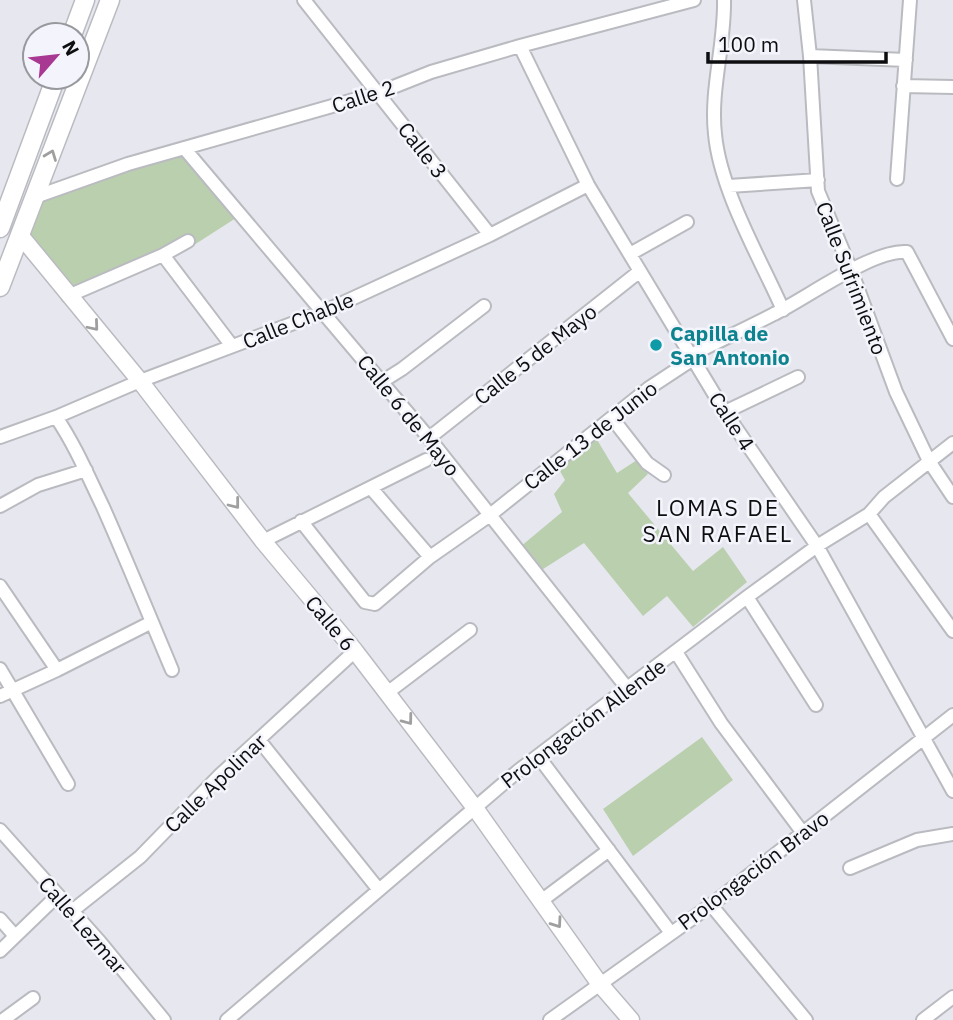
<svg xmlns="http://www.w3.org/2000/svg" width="953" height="1020" font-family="'IBM Plex Sans',sans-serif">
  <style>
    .green { fill: #bacfae }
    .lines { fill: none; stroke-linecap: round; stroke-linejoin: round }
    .minor-casing { stroke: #babbc1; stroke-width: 16 }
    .tertiary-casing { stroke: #babbc1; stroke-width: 19 }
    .secondary-casing { stroke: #babbc1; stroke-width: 21 }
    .minor { stroke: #fff; stroke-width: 12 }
    .tertiary { stroke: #fff; stroke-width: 16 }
    .secondary { stroke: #fff; stroke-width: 18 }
    .oneway { stroke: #9f9f9f }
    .culture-dot { fill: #0f9aa8; stroke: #f4f5fc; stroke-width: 2.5 }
    .labels { text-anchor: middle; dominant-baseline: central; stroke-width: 5; stroke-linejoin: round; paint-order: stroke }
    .street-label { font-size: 21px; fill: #0e0e10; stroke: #f4f5fc }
    .culture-label { font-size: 21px; font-weight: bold; fill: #0d838f; stroke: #f4f5fc; text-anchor: start }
    .neighbourhood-label { font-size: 23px; letter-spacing: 2px; fill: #0e0e10; stroke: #f4f5fc }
  </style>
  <rect width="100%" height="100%" fill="#e7e8ef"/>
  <!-- green -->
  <path class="green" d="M184,152L236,218L194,245L191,241L69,295L20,235L35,197Z
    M596,438L617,473L637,460L648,474L628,493L693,571L723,547L747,582L693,627L667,596L643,616L584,543L540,571L520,547L562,512L554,494L565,480L557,466Z
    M702,737L733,780L633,856L603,809Z"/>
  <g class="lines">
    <!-- minor casing -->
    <g class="minor-casing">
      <path id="minor" d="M304,0L490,235
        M724,0C725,45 710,90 715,134C720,190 760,258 783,310
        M804,0L810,56L818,191L851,270L896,392L929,461L953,497
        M520,46L588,185L725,412L817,546L953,791
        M810,56L906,60
        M903,86L953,87
        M184,148L429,438L627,688
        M897,179L910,0
        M729,186L818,180
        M35,197L128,164L378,93L431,72L520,46L694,0
        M630,254L687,222
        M163,255L232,346
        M68,296L163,255L188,241
        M691,355C719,341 747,328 774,314C807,298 873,249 907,252L953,339
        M383,381L402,369L484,306
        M725,412L798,377
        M56,417C75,445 88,476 103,507C127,561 149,615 172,670
        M612,418L647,463L664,475
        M0,437L56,417L140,381L323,312L490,235L588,185
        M429,438L640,271
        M371,488L430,557
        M0,506L38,485L86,470
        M869,514L953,631
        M301,521L365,602L375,604L430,557L490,515L649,388L693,359
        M263,541L426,460
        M0,586L57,670
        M747,597L816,705
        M676,652L721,723L803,833
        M0,669L68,784
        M387,693L470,630
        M0,696L57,670L152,622
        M259,740L379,890
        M538,756L671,933
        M0,830L100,942L164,1020
        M850,868L917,840L953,834
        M541,901L609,850
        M711,905L806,1020
        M72,911L140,857L219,776L355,651
        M0,919L15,936
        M0,951L58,895
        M3,1020L33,998
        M227,1020L518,771L747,597L817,546L869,514L884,497L953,443
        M550,1020L711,905L953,715
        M923,1020L953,997"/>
    </g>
    <!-- tertiary casing -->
    <g class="tertiary-casing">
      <path id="tertiary" d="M20,235L140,381L263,541L355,651L475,808L599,983L631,1020"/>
    </g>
    <!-- secondary casing -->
    <g class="secondary-casing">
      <path id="secondary" d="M72,35L85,0
        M0,228L56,77
        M0,287L110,0"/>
    </g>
    <!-- minor -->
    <use href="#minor" class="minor"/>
    <!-- tertiary -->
    <use href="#tertiary" class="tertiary"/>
    <!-- secondary -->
    <use href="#secondary" class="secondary"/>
  </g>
  <!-- one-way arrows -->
  <defs><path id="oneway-chevron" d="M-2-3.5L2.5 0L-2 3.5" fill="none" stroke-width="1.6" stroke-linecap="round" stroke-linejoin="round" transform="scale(1.75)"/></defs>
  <g class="oneway">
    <use href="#oneway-chevron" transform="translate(51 155) rotate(-69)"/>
    <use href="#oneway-chevron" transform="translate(94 326) rotate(50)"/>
    <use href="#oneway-chevron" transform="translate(235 504) rotate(52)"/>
    <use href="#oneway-chevron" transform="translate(408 720) rotate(53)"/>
    <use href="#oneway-chevron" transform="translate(557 923) rotate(55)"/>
  </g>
  <!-- markers -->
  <circle class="culture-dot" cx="656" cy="345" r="7"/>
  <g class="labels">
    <!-- street labels -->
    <g class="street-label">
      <text transform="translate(363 96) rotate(-18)">Calle 2</text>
      <text transform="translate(423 150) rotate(52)">Calle 3</text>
      <text transform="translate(852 278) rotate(69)">Calle Sufrimiento</text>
      <text transform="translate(298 320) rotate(-22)">Calle Chable</text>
      <text transform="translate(535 354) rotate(-38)">Calle 5 de Mayo</text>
      <text transform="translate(409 415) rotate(51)">Calle 6 de Mayo</text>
      <text transform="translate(732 421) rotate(57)">Calle 4</text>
      <text transform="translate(590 435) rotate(-38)">Calle 13 de Junio</text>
      <text transform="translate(331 623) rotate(50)">Calle 6</text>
      <text transform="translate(583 723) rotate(-37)">Prolongación Allende</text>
      <text transform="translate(215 783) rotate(-44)">Calle Apolinar</text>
      <text transform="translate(753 870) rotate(-37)">Prolongación Bravo</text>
      <text transform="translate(83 925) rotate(49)">Calle Lezmar</text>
    </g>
    <!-- culture labels -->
    <g class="culture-label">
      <text x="670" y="333">Capilla de<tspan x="670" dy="24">San Antonio</tspan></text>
    </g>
    <!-- neighbourhood labels -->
    <g class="neighbourhood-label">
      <text x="718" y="507">LOMAS DE<tspan x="718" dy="26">SAN RAFAEL</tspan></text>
    </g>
  </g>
  <!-- north arrow -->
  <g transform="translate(56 56) rotate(62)"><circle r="33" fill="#f4f5fc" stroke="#98999e" stroke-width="2"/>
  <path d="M0-5L12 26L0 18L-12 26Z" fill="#a93893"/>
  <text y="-10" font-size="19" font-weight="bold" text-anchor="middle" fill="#0e0e10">N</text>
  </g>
  <!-- scale -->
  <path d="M708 52v10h178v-10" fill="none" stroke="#0e0e10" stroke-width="3.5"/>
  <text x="718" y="52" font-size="21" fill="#0e0e10" stroke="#f4f5fc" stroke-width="5" paint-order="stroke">100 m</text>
</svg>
